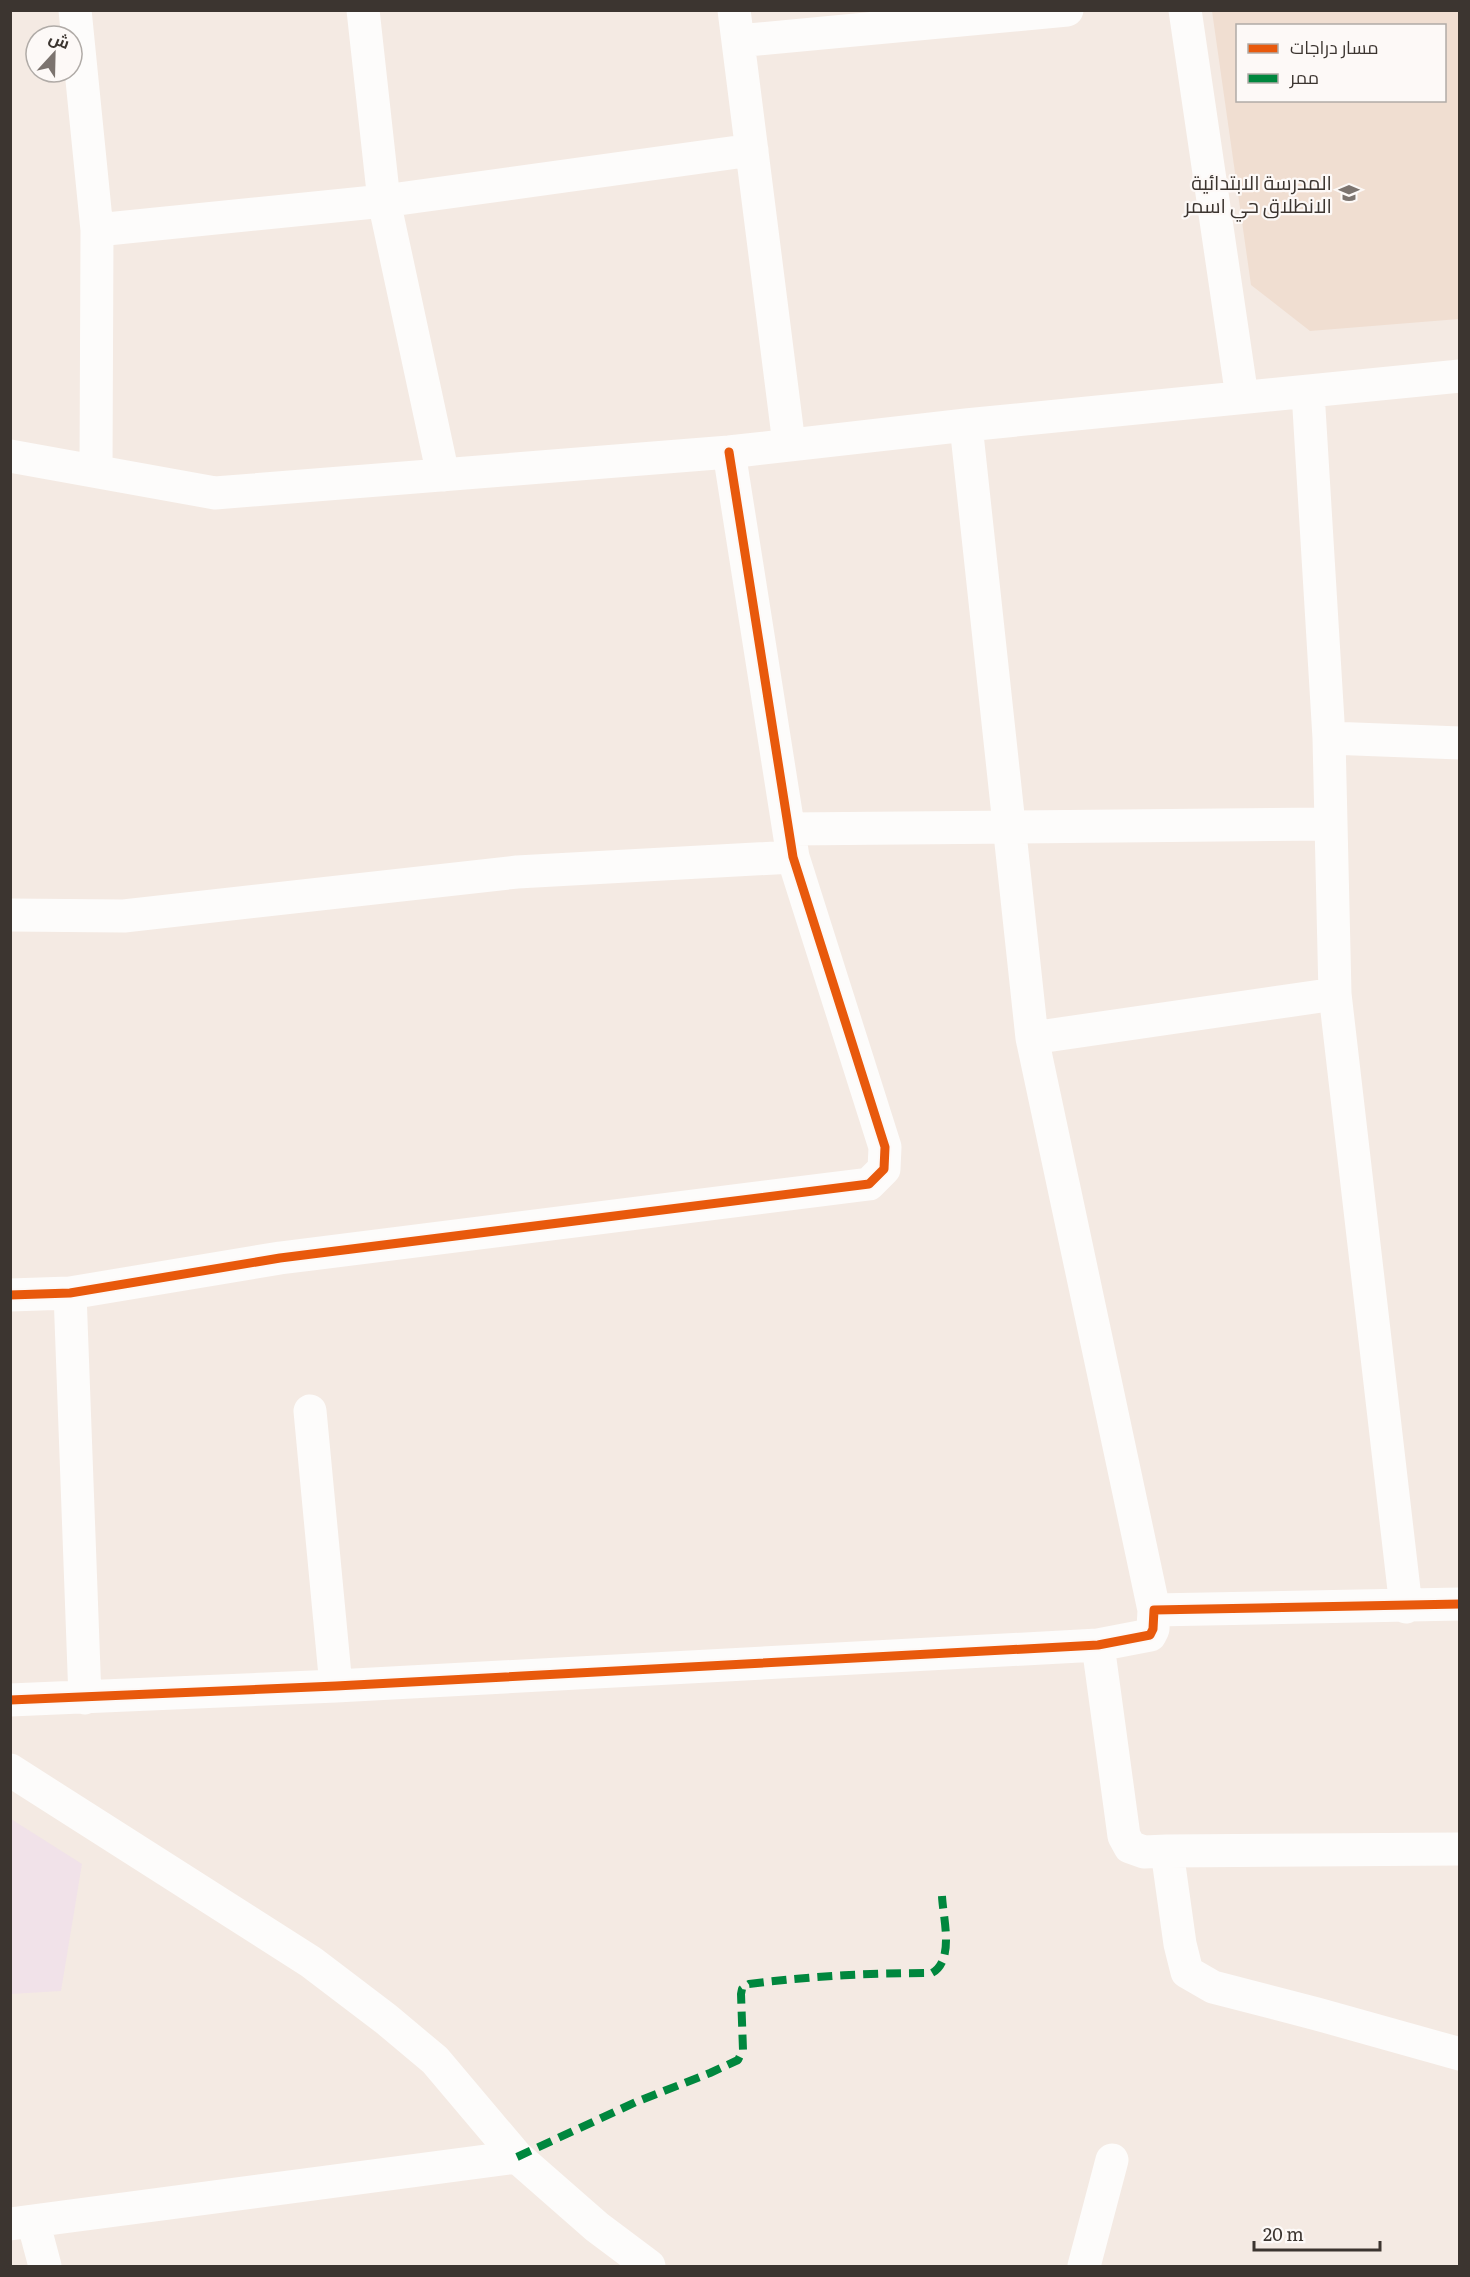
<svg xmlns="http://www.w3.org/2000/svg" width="1470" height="2277" font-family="Literata,Cairo,serif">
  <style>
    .commercial { fill: #f1e2e9 }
    .built { fill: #f0ded1; fill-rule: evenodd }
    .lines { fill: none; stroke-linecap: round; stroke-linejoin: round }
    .minor { stroke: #fdfcfb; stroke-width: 33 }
    .quiet { stroke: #00873e; stroke-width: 8; stroke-dasharray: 15 8; stroke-linecap: butt }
    .cycleway-casing { stroke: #fdf9f7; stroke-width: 13 }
    .cycleway { stroke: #e8590c; stroke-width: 9 }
    .labels { text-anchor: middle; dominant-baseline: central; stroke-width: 4.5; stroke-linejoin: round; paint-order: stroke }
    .poi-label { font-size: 20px; fill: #3c3530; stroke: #fdf9f7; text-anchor: end }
  </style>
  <rect width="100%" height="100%" fill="#f4eae3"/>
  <!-- commercial -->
  <path class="commercial" d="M11,1819L82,1864L61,1991L11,1994Z"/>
  <!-- built -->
  <path class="built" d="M1212,11H1459V319L1310,331L1251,285ZM1238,26H1444V100H1238Z"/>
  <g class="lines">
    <!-- minor -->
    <path class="minor" d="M75,10L97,230L96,470
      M363,10L384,201L443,475
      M734,10L789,444
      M1185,10L1242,397
      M738,41L1067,10
      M97,230L384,201L752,150
      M1308,392L1329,738L1335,994L1406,1607
      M966,425L1032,1038L1154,1610
      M10,456L215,493L729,452L966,425L1460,376
      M1329,738L1460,743
      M789,829L1330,824
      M10,915L124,916L517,872L793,857
      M1032,1038L1335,994
      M70,1293L85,1698
      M10,1295L70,1293L280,1258L869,1184L884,1169L885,1147L793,857L729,452
      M310,1411L336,1686
      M1098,1645L1124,1836L1130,1847L1144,1852L1167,1851L1180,1944L1187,1972L1213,1987L1317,2014L1460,2054
      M10,1700L336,1686L1098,1645L1150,1635L1153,1629L1154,1610L1460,1604
      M10,1770L311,1962L386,2019L435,2060L517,2157L597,2227L649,2266
      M1167,1851L1460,1849
      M33,2221L45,2266
      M10,2224L517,2157
      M1084,2266L1112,2160"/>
    <!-- quiet -->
    <path class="quiet" d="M517,2157L636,2102L710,2073L738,2060L743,2050L741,1994L742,1989L749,1984C812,1976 869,1973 932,1973C955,1960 943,1918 942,1896"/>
    <!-- cycleway casing -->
    <g class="cycleway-casing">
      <path id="cycleway" d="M10,1295L70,1293L280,1258L869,1184L884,1169L885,1147L793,857L729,452
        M10,1700L336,1686L1098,1645L1150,1635L1153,1629L1154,1610L1460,1604"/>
    </g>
    <!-- cycleway -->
    <use href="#cycleway" class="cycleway"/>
  </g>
  <!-- icons -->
  <defs>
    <g id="school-bare" transform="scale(1.62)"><path d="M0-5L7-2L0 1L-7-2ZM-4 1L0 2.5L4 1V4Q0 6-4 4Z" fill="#7c746f" stroke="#fdf9f7" stroke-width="2.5" paint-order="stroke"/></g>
  </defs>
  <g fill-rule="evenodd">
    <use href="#school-bare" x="1349" y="193"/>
  </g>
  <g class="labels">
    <!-- poi labels -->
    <g class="poi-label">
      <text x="1332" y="181">المدرسة الابتدائية<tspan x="1332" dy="23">الانطلاق حي اسمر</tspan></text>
    </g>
  </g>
  <!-- border -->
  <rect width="1470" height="2277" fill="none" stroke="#3c3530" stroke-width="24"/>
  <!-- legend -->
  <rect x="1236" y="24" width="210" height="78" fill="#fdf9f7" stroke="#b0aba7" stroke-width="1.5"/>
  <rect x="1248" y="44" width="30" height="9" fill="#e8590c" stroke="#b0aba7" stroke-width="1.5"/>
  <text x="1290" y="54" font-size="18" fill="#3c3530">مسار دراجات</text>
  <rect x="1248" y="74" width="30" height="9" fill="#00873e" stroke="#b0aba7" stroke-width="1.5"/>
  <text x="1290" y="84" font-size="18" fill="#3c3530">ممر</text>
  <!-- north arrow -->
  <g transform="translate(54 54) rotate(22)"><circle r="28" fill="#fdf9f7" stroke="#b0aba7" stroke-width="1.5"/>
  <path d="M0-4.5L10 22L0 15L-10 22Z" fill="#7c746f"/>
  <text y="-9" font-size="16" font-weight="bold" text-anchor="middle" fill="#3c3530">ش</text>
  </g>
  <!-- scale -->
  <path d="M1254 2241v9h126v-9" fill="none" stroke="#3c3530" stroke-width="3"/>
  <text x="1263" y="2241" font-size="18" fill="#3c3530" stroke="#fdf9f7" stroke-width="4.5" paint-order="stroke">20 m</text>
</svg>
